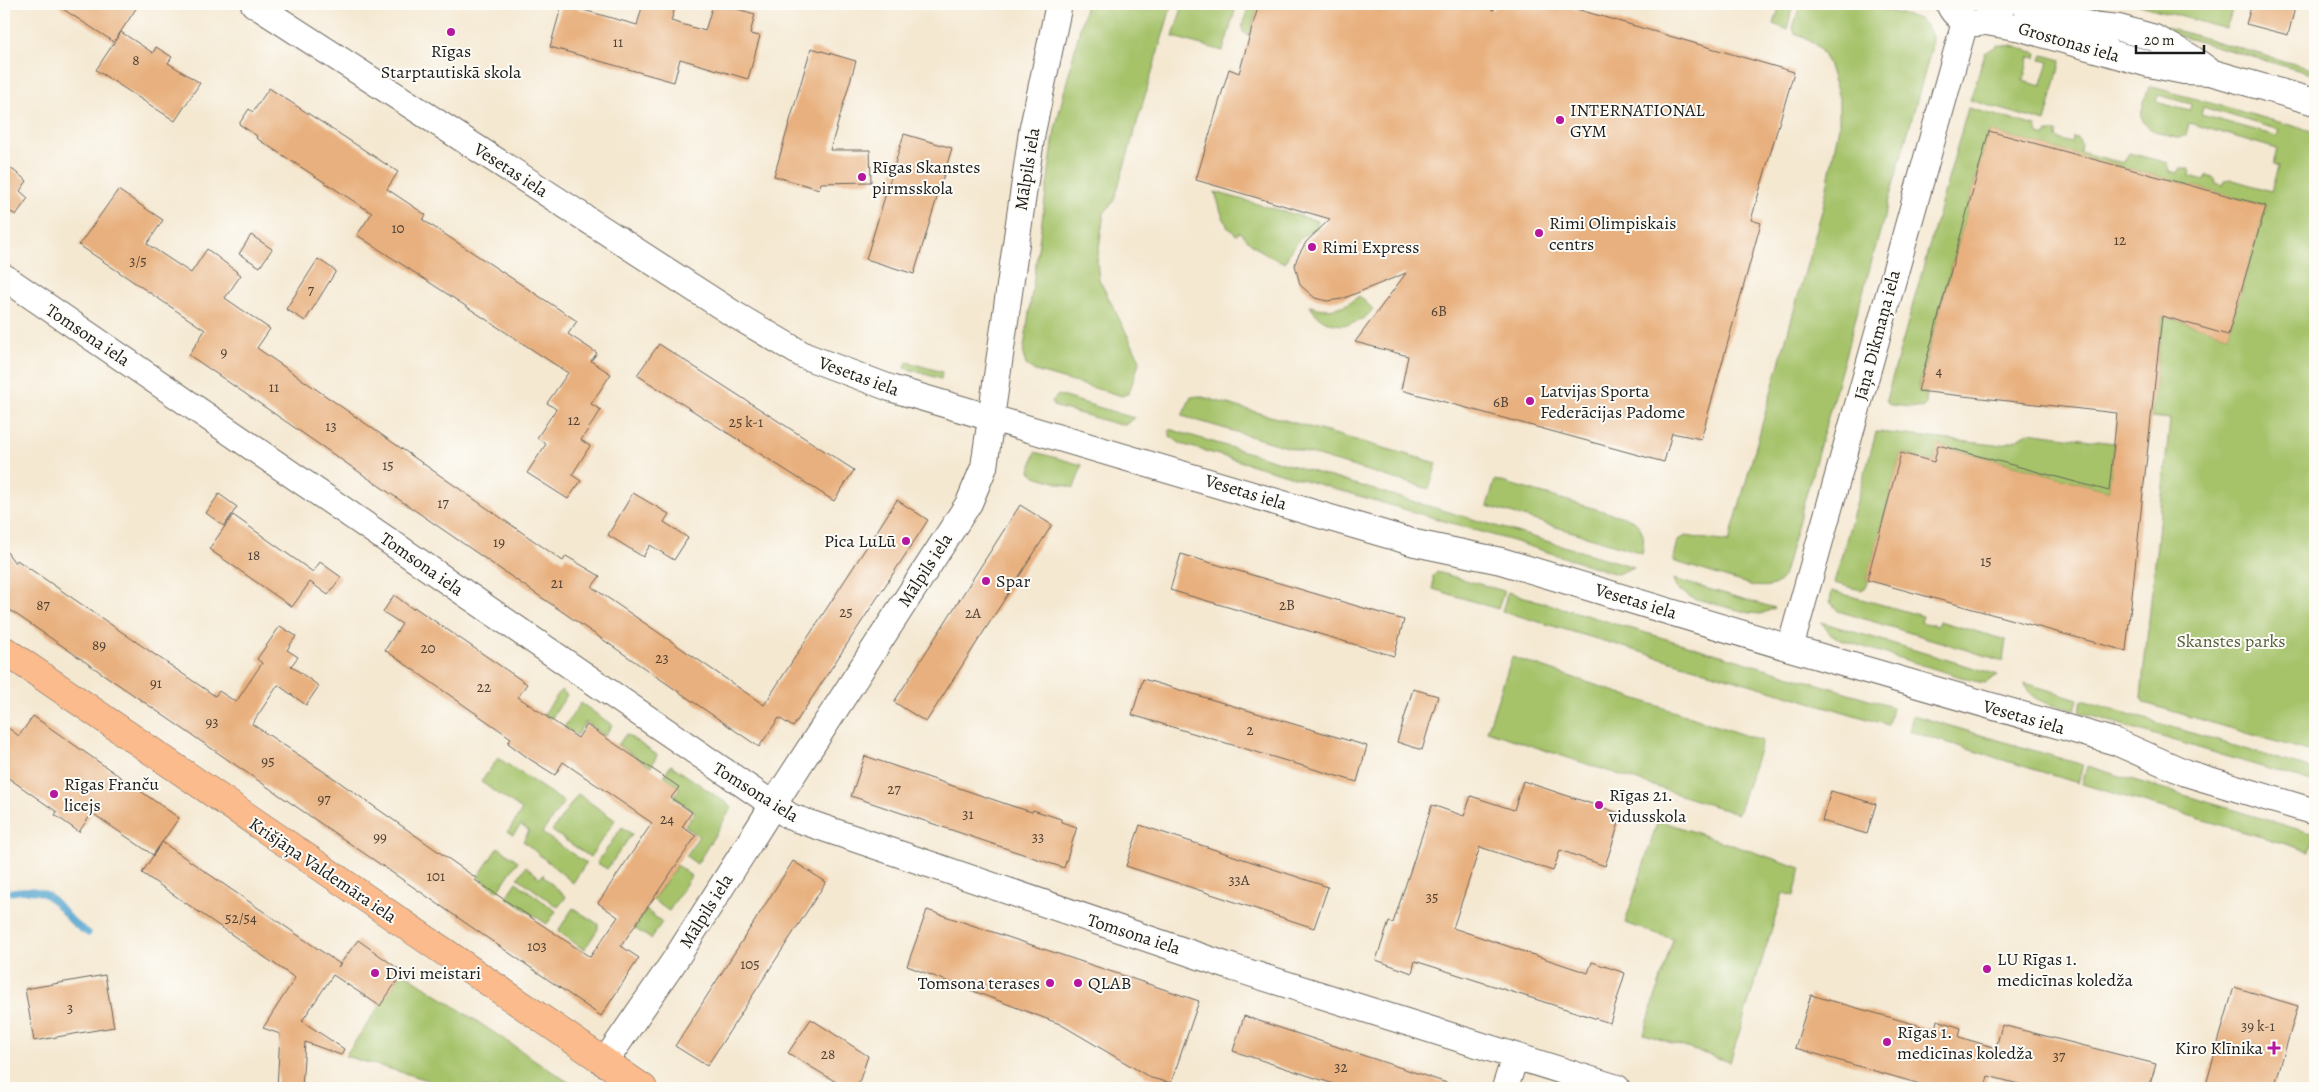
<svg xmlns="http://www.w3.org/2000/svg" width="2319" height="1092" font-family="Alegreya,serif">
  <style>
    .green { fill: #a6c36a; stroke: #617043; fill-rule: evenodd }
    .lines { fill: none; stroke-linecap: round; stroke-linejoin: round }
    .stream { stroke: #53a4ce; stroke-width: 7 }
    .building { fill: #e8b07e }
    .street-casing { stroke: #68635b; stroke-width: 28 }
    .primary-casing { stroke: #68635b; stroke-width: 29 }
    .street { stroke: #fff; stroke-width: 26 }
    .primary { stroke: #fbbb8c; stroke-width: 28 }
    .poi-dot { fill: #b5179e; stroke: #fdfcf7; stroke-width: 2 }
    .labels { text-anchor: middle; dominant-baseline: central; stroke-width: 4; stroke-linejoin: round; paint-order: stroke }
    .number-label { font-size: 15px; fill: #4f4134 }
    .street-label { font-size: 18px; fill: #1c1c1c; stroke: #fdfcf7 }
    .poi-label { font-size: 18px; fill: #1c1c1c; stroke: #fdfcf7; text-anchor: start }
    .park-label { font-size: 18px; fill: #535f3b; stroke: #fdfcf7 }
  </style>
  <rect width="100%" height="100%" fill="#fdfcf7"/>
  <filter id="ink" filterUnits="userSpaceOnUse"><feTurbulence type="fractalNoise" baseFrequency=".02" numOctaves="2"/><feDisplacementMap in="SourceGraphic" scale="10" xChannelSelector="R" yChannelSelector="G"/><feConvolveMatrix kernelMatrix="1 2 1 2 8 2 1 2 1" color-interpolation-filters="sRGB"/></filter>
  <filter id="wash" filterUnits="userSpaceOnUse"><feTurbulence type="fractalNoise" baseFrequency=".0096" numOctaves="4" result="noise"/><feDisplacementMap in="SourceGraphic" scale="20" xChannelSelector="R" yChannelSelector="G"/><feGaussianBlur stdDeviation="1.12" result="paint"/><feColorMatrix in="noise" values="0 0 0 0 0 0 0 0 0 0 0 0 0 0 0 0 0 1.4 0 .05"/><feComposite in="paint" operator="in"/></filter>
  <g filter="url(#wash)">
    <rect width="100%" height="100%" fill="#f4e8d1"/>
    <!-- green -->
    <path class="green" d="M1086,4H1172L1114,201L1104,213L1097,262L1099,279L1140,360L1129,393L1122,396L1035,371L1026,365L1023,355L1055,129Z
      M1183,4H1237L1223,51L1173,37Z
      M1249,4H1259L1249,36L1243,32L1242,27Z
      M1780,4H1793L1787,30L1774,24Z
      M1800,4H1866L1919,19L1927,26L1932,36L1931,50L1783,577C1776,588 1765,587 1754,586L1673,561L1678,541L1685,536L1729,542L1823,207L1839,126V98L1828,63L1819,48L1808,39L1795,33L1793,28Z
      M2069,4H2086L2315,70V75Z
      M2136,4H2234L2226,29Z
      M1998,45L2012,46L2037,53L2036,58L2029,57L2023,81L2041,86L2049,62L2041,60L2043,55L2061,60L2045,122L1970,100L1985,53Z
      M2149,86L2315,132V753L2144,703L2141,696L2170,419L2151,417L2162,316L2228,335L2266,206L1989,131L1918,390L1927,392L1926,404L1922,408L1890,405L1886,400L1968,108L2036,126L2038,134L2046,136L2048,132H2057L2056,138L2072,143L2073,137L2078,138L2081,144L2080,152L2123,163L2129,153L2168,163L2170,171L2178,173L2180,169H2190L2189,176L2205,180L2207,175L2215,178L2216,184L2223,186L2226,180L2230,179L2271,191L2278,167L2273,165L2277,149L2189,123L2186,135L2179,138C2173,138 2167,135 2160,133C2132,124 2143,108 2149,86ZM2158,95L2191,104L2190,111L2156,102ZM2203,107L2279,130L2277,136L2201,115Z
      M1215,192L1318,221L1317,228C1300,236 1291,246 1285,263C1266,255 1253,247 1240,232L1236,235L1228,227L1222,215Z
      M1359,296L1373,309C1357,331 1323,330 1310,306C1328,312 1344,308 1359,296Z
      M907,362L942,372L941,379L905,368Z
      M1058,395L1134,418L1125,425L1117,424L1053,406L1052,401Z
      M1199,396L1437,463L1429,489L1182,416L1191,397Z
      M1169,429L1634,567L1617,574L1607,571L1516,542L1181,444L1170,436Z
      M1880,432L1995,445C2008,443 2018,441 2028,432L2114,443L2109,491L1939,445L1934,462L1901,453L1867,580L1869,581L1865,588L1861,590L1834,583L1876,433Z
      M1035,452L1082,465L1074,488L1035,476L1030,471Z
      M1495,480L1631,519C1644,527 1645,538 1642,553L1487,506Z
      M1437,572L1504,591L1498,609L1433,589V576Z
      M1673,579L1775,608L1761,614L1749,613L1692,598L1676,588Z
      M1832,591L1923,616L1921,622L1937,626L1939,621L2006,640L2003,661L1838,611L1830,602Z
      M1508,592L1889,705L1892,708L1888,725L1502,611Z
      M1821,622L1998,675L1985,683L1974,681L1841,640L1831,635Z
      M1512,657L1762,741L1738,814L1487,731Z
      M2025,683L2078,699L2075,710C2059,706 2027,703 2025,683Z
      M561,690L567,695L551,719L544,714Z
      M2082,700L2315,770V783L2079,712Z
      M581,703L612,725L605,736L586,722L577,735L564,727Z
      M1913,715L2083,765L2078,783L1909,731Z
      M626,734L657,755L651,767L618,745Z
      M498,758L564,802L542,833L586,863L573,883L523,841L529,831L521,825L513,835L508,832L522,810L481,782Z
      M671,765L732,807L697,864L686,856L699,836L685,826L695,812L674,797L680,788L664,775Z
      M2087,766L2314,834L2309,851L2082,784Z
      M578,794L615,820L590,857L552,831Z
      M1658,820L1801,868L1794,896L1783,893L1730,1062L1644,1034L1673,939L1625,923Z
      M622,827L632,834L607,869L597,863Z
      M498,847L518,861L498,891L478,877Z
      M677,865L691,876L669,911L653,900Z
      M526,866L540,878L543,874L544,877L566,897L558,907L518,878Z
      M516,882L556,911L547,924L506,897Z
      M573,908L598,924V929L584,950L558,931Z
      M646,910L662,922L651,939L634,928Z
      M403,972L577,1088H428V1080L345,1056Z"/>
    <g class="lines">
      <!-- stream -->
      <path class="stream" d="M12,892C60,883 54,914 88,933"/>
    </g>
    <g id="blocks">
      <!-- building -->
      <path class="building" d="M55,4H139L114,42Z
        M562,4L637,25L643,4H676L671,21L705,31L713,4H719L755,14L750,34L760,36L748,79L680,59L674,82L550,47Z
        M1259,4H1475L1494,10L1495,4H1559L1794,72L1751,220L1761,223L1701,439L1672,433L1664,462L1401,390L1408,356L1355,342L1406,273L1342,299L1327,301L1315,298L1300,285L1295,265L1297,258L1306,242L1330,219L1196,180L1229,69L1239,73Z
        M2252,4H2296L2288,35L2246,24Z
        M121,32L153,53L156,47L172,57L168,63L200,83L175,121L96,70Z
        M811,48L856,61L830,150H870L871,182L821,183L819,189L774,176Z
        M269,88L398,172L387,189L426,215L423,220L577,321L568,334L597,353L591,361L611,374L591,404L601,410L581,440L590,446L572,475L581,481L568,499L527,473L546,444L537,438L556,409L547,403L568,373L357,235L372,213L256,138L257,136L239,124L249,109L253,112Z
        M1989,131L2266,206L2228,335L2162,316L2126,651L1867,580L1901,453L1934,462L1938,445L2109,491L2117,413L1918,391Z
        M904,134L952,148L914,274L866,259Z
        M4,163L27,181L20,191L28,198L16,215L7,210L4,214Z
        M118,190L163,220L147,244L191,273L207,249L241,275L225,298L270,329L257,348L563,561L566,556L600,576L592,587L764,705L897,500L928,520L793,727L779,718L759,747L189,355L205,330L79,245Z
        M251,235L272,249L260,267L239,254Z
        M318,259L336,271L305,321L286,309Z
        M659,344L854,470L834,501L637,375Z
        M633,493L669,514L664,522L688,538L674,560L650,545L643,557L608,535Z
        M219,494L237,507L224,526L206,513Z
        M1020,505L1052,525L926,722L894,702Z
        M233,515L313,572L320,562L341,577L328,595L310,582L292,607L209,549Z
        M4,548L15,563L17,560L215,696L219,691L236,702L262,663L257,659L280,626L296,636L287,650L298,657L291,666L319,686L306,705L278,685L252,724L335,779L476,878L475,880L590,957L618,917L598,903L652,823L563,762L555,775L531,760L508,743L511,738L385,650L402,624L383,612L394,595L413,609L414,607L527,684L518,697L578,738L587,725L679,787L671,798L692,812L682,827L696,836L621,946L639,958L601,1016L4,606Z
        M1181,554L1404,620L1394,656L1170,590Z
        M1143,679L1367,746L1357,782L1132,715Z
        M1413,689L1438,696L1422,750L1397,742Z
        M33,716L179,818L153,855L92,813L79,832L55,815L57,812L4,775V725L19,736Z
        M865,756L1012,806L1032,812L1033,810L1061,819V822L1077,827L1064,868L851,796Z
        M1523,781L1622,814L1605,866L1560,850L1553,871L1480,847L1453,928L1588,973L1592,962L1625,973L1610,1023L1415,961L1412,973L1376,960L1389,922L1393,923L1432,805L1464,816L1471,796L1514,810Z
        M1831,791L1876,804L1867,834L1822,821Z
        M1140,825L1328,887L1314,928L1126,866Z
        M162,842L340,964L338,967L358,940L403,972L380,1006L333,975L302,1021L344,1049L341,1055L305,1042L302,1088H277L280,1034L263,1028L295,978L142,873Z
        M793,861L826,882L707,1066L675,1046Z
        M927,910L1199,1001L1171,1083L1151,1078L1060,1024L907,966Z
        M105,975L114,1027L34,1041L25,989Z
        M2234,987L2298,1006L2274,1088H2205Z
        M1811,995L1935,1030L1937,1020L1961,1028L1959,1037L1996,1048L2002,1025L2156,1064L2149,1088H2034L1988,1076L1985,1088H1934L1795,1048Z
        M1244,1016L1453,1085V1088H1346L1233,1051Z
        M811,1019L868,1056L857,1088H846L788,1053Z"/>
    </g>
  </g>
  <g filter="url(#ink)">
    <use href="#blocks" fill-opacity="0" stroke="#68635b" stroke-width="1"/>
    <g class="lines">
      <!-- street casing -->
      <g class="street-casing">
        <path id="street" d="M254,4L732,313L805,356L890,388L1415,543L1501,561L1790,648L2116,742L2186,773L2315,812
          M1949,4C1960,29 1992,30 2003,4
          M2023,4L2090,25L2119,28L2155,38L2190,57L2208,70
          M1986,22L2021,28L2149,64L2184,71L2210,72L2315,102
          M4,277L791,817L1234,968L1617,1088
          M1790,648L1965,22
          M604,1063L675,960L786,785L969,503L984,467L1032,132L1059,4
          M1505,1088L1515,1057"/>
      </g>
      <!-- primary casing -->
      <g class="primary-casing">
        <path id="primary" d="M4,650L643,1088"/>
      </g>
      <!-- street -->
      <use href="#street" class="street"/>
      <!-- primary -->
      <use href="#primary" class="primary"/>
    </g>
  </g>
  <!-- markers -->
  <g class="poi-dot">
    <circle cx="451" cy="32" r="5"/>
    <circle cx="1560" cy="120" r="5"/>
    <circle cx="862" cy="177" r="5"/>
    <circle cx="1539" cy="233" r="5"/>
    <circle cx="1312" cy="247" r="5"/>
    <circle cx="1530" cy="401" r="5"/>
    <circle cx="906" cy="541" r="5"/>
    <circle cx="986" cy="581" r="5"/>
    <circle cx="54" cy="794" r="5"/>
    <circle cx="1599" cy="805" r="5"/>
    <circle cx="1987" cy="969" r="5"/>
    <circle cx="375" cy="973" r="5"/>
    <circle cx="1050" cy="983" r="5"/>
    <circle cx="1078" cy="983" r="5"/>
    <circle cx="1887" cy="1042" r="5"/>
    <path d="M2271.5 1040.5h5v5h5v5h-5v5h-5v-5h-5v-5h5z"/>
  </g>
  <g class="labels">
    <!-- number labels -->
    <g class="number-label">
      <text x="618" y="42">11</text>
      <text x="136" y="60">8</text>
      <text x="398" y="228">10</text>
      <text x="2120" y="240">12</text>
      <text x="138" y="261">3/5</text>
      <text x="311" y="290">7</text>
      <text x="1439" y="311">6B</text>
      <text x="224" y="352">9</text>
      <text x="1939" y="371">4</text>
      <text x="274" y="387">11</text>
      <text x="1501" y="402">6B</text>
      <text x="574" y="420">12</text>
      <text x="746" y="422">25 k-1</text>
      <text x="331" y="426">13</text>
      <text x="388" y="465">15</text>
      <text x="443" y="503">17</text>
      <text x="499" y="542">19</text>
      <text x="254" y="555">18</text>
      <text x="1986" y="561">15</text>
      <text x="557" y="583">21</text>
      <text x="43" y="605">87</text>
      <text x="1287" y="605">2B</text>
      <text x="846" y="612">25</text>
      <text x="973" y="613">2A</text>
      <text x="99" y="645">89</text>
      <text x="428" y="648">20</text>
      <text x="662" y="658">23</text>
      <text x="156" y="683">91</text>
      <text x="484" y="687">22</text>
      <text x="212" y="722">93</text>
      <text x="1250" y="730">2</text>
      <text x="268" y="761">95</text>
      <text x="894" y="789">27</text>
      <text x="324" y="799">97</text>
      <text x="968" y="814">31</text>
      <text x="667" y="819">24</text>
      <text x="380" y="837">99</text>
      <text x="1038" y="837">33</text>
      <text x="436" y="876">101</text>
      <text x="1239" y="880">33A</text>
      <text x="1432" y="897">35</text>
      <text x="241" y="918">52/54</text>
      <text x="537" y="946">103</text>
      <text x="750" y="964">105</text>
      <text x="70" y="1008">3</text>
      <text x="2258" y="1026">39 k-1</text>
      <text x="828" y="1054">28</text>
      <text x="2059" y="1056">37</text>
      <text x="1341" y="1067">32</text>
    </g>
    <!-- street labels -->
    <g class="street-label">
      <text transform="translate(2069 42) rotate(16)">Grostonas iela</text>
      <text transform="translate(1027 169) rotate(-81)">Mālpils iela</text>
      <text transform="translate(511 170) rotate(33)">Vesetas iela</text>
      <text transform="translate(88 335) rotate(34)">Tomsona iela</text>
      <text transform="translate(1877 335) rotate(-75)">Jāņa Dikmaņa iela</text>
      <text transform="translate(859 376) rotate(20)">Vesetas iela</text>
      <text transform="translate(1246 492) rotate(17)">Vesetas iela</text>
      <text transform="translate(422 564) rotate(35)">Tomsona iela</text>
      <text transform="translate(925 570) rotate(-57)">Mālpils iela</text>
      <text transform="translate(1636 601) rotate(17)">Vesetas iela</text>
      <text transform="translate(2024 717) rotate(16)">Vesetas iela</text>
      <text transform="translate(756 792) rotate(32)">Tomsona iela</text>
      <text transform="translate(323 870) rotate(34)">Krišjāņa Valdemāra iela</text>
      <text transform="translate(706 911) rotate(-58)">Mālpils iela</text>
      <text transform="translate(1134 934) rotate(18)">Tomsona iela</text>
    </g>
    <!-- poi labels -->
    <g class="poi-label">
      <text x="451" y="51" text-anchor="middle">Rīgas<tspan x="451" dy="21">Starptautiskā skola</tspan></text>
      <text x="1570" y="110">INTERNATIONAL<tspan x="1570" dy="21">GYM</tspan></text>
      <text x="872" y="167">Rīgas Skanstes<tspan x="872" dy="21">pirmsskola</tspan></text>
      <text x="1549" y="223">Rimi Olimpiskais<tspan x="1549" dy="21">centrs</tspan></text>
      <text x="1322" y="247">Rimi Express</text>
      <text x="1540" y="391">Latvijas Sporta<tspan x="1540" dy="21">Federācijas Padome</tspan></text>
      <text x="896" y="541" text-anchor="end">Pica LuLū</text>
      <text x="996" y="581">Spar</text>
      <text x="64" y="784">Rīgas Franču<tspan x="64" dy="21">licejs</tspan></text>
      <text x="1609" y="795">Rīgas 21.<tspan x="1609" dy="21">vidusskola</tspan></text>
      <text x="1997" y="959">LU Rīgas 1.<tspan x="1997" dy="21">medicīnas koledža</tspan></text>
      <text x="385" y="973">Divi meistari</text>
      <text x="1040" y="983" text-anchor="end">Tomsona terases</text>
      <text x="1088" y="983">QLAB</text>
      <text x="1897" y="1032">Rīgas 1.<tspan x="1897" dy="21">medicīnas koledža</tspan></text>
      <text x="2263" y="1048" text-anchor="end">Kiro Klīnika</text>
    </g>
    <!-- park labels -->
    <g class="park-label">
      <text x="2231" y="641">Skanstes parks</text>
    </g>
  </g>
  <!-- margin -->
  <rect width="2319" height="1092" fill="none" stroke="#fdfcf7" stroke-width="20"/>
  <!-- scale -->
  <path d="M2136 45v8h68v-8" fill="none" stroke="#1c1c1c" stroke-width="2.5"/>
  <text x="2144" y="45" font-size="15" fill="#1c1c1c" stroke="#fdfcf7" stroke-width="4" paint-order="stroke">20 m</text>
</svg>
